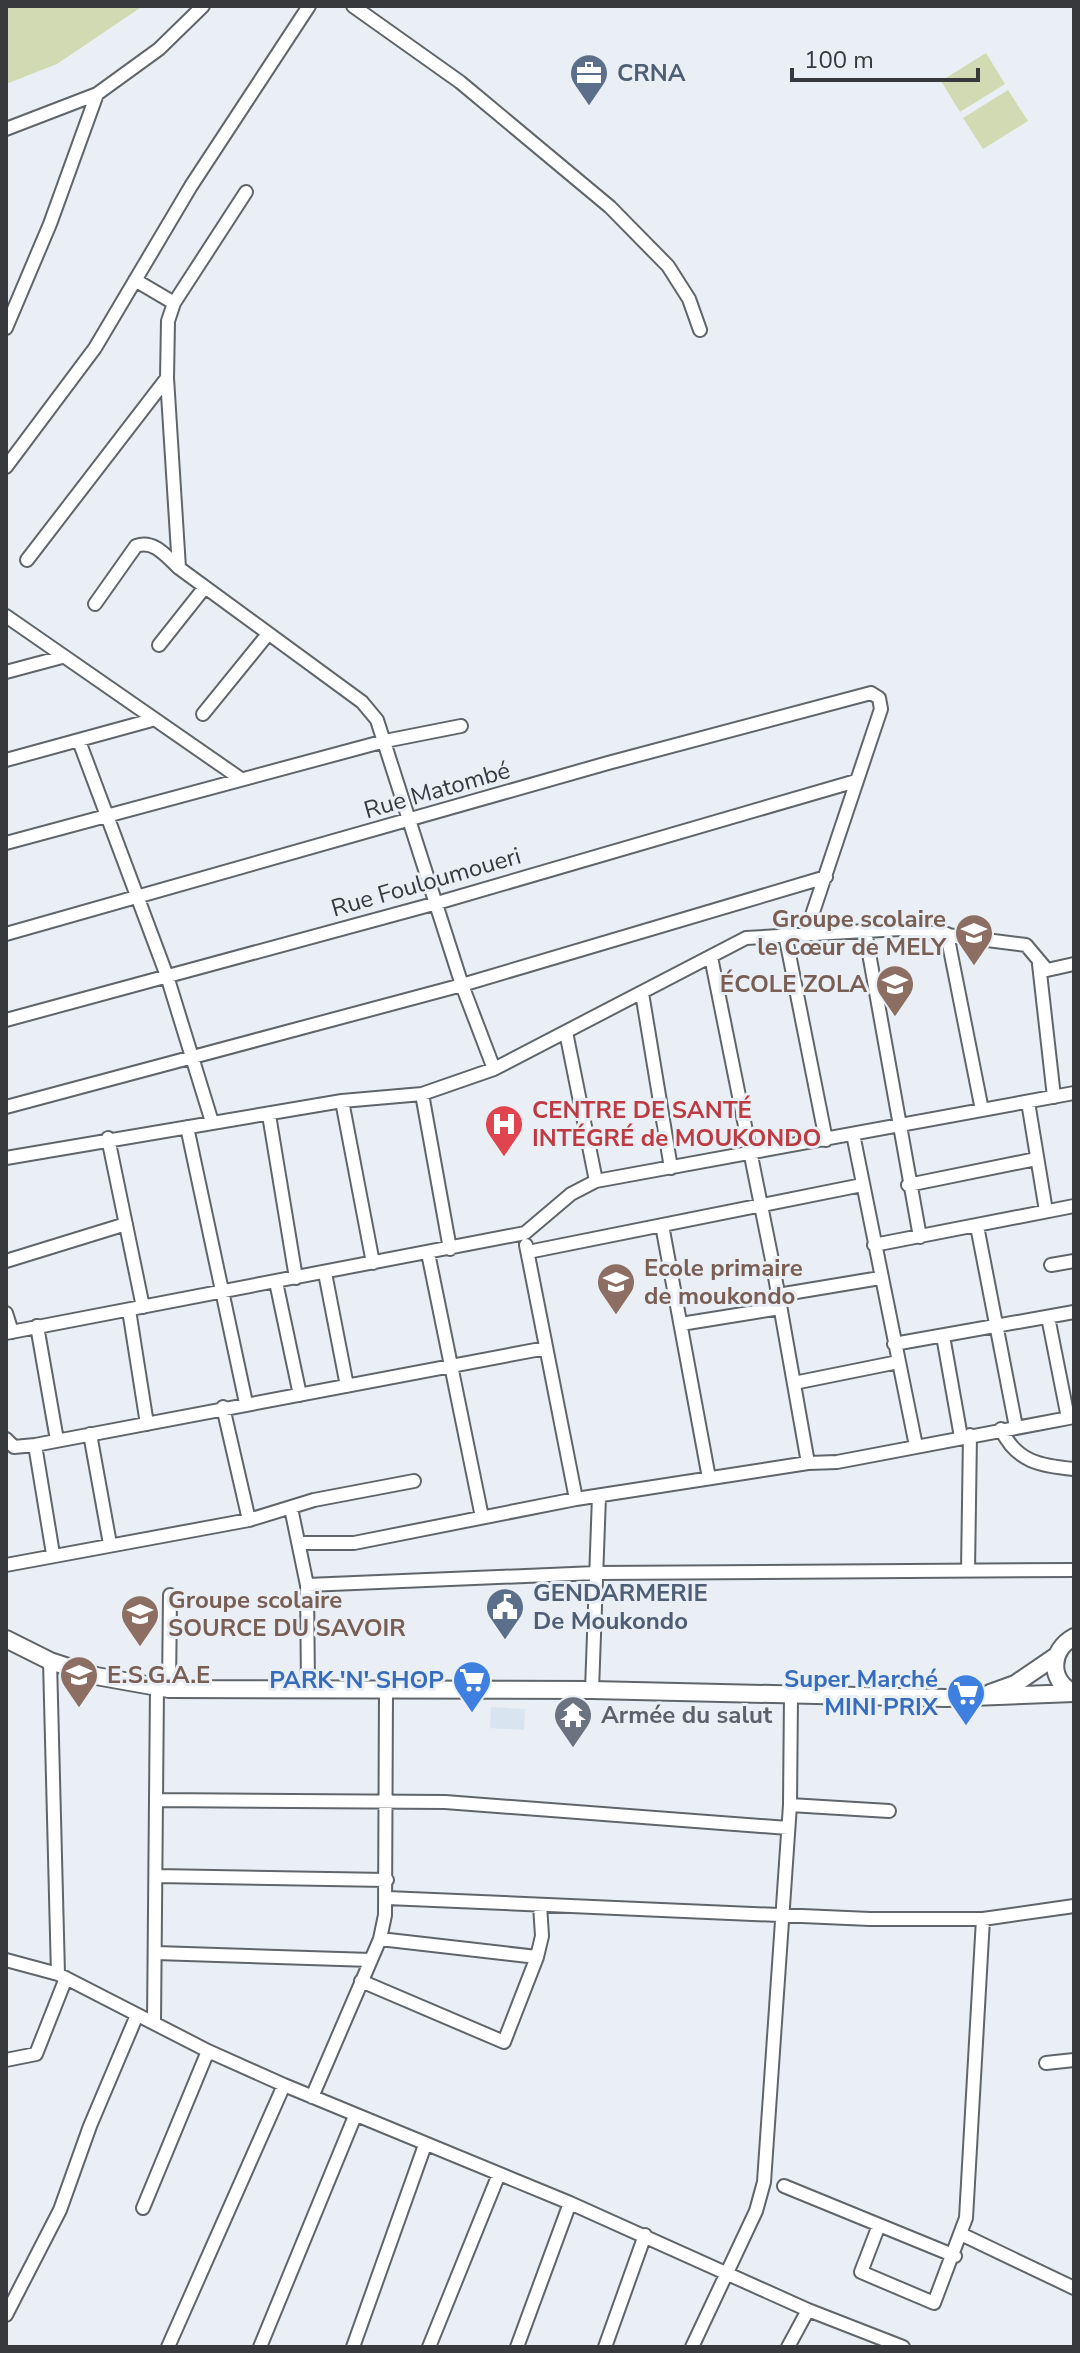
<svg xmlns="http://www.w3.org/2000/svg" width="1080" height="2353" font-family="'Nunito Sans',sans-serif">
  <style>
    .built { fill: #d8e4ef }
    .green { fill: #d2dab4 }
    .lines { fill: none; stroke-linecap: round; stroke-linejoin: round }
    .minor-casing { stroke: #606569; stroke-width: 16 }
    .major-casing { stroke: #606569; stroke-width: 20 }
    .minor { stroke: #fff; stroke-width: 12 }
    .major { stroke: #fff; stroke-width: 16 }
    .labels { text-anchor: middle; dominant-baseline: central; stroke-width: 6; stroke-linejoin: round; paint-order: stroke }
    .service-label { font-size: 24px; font-weight: bold; fill: #4e5e75; stroke: #e9eff4; text-anchor: start }
    .street-label { font-size: 24px; fill: #37393c; stroke: #e9eff4 }
    .education-label { font-size: 24px; font-weight: bold; fill: #785e54; stroke: #e9eff4; text-anchor: start }
    .health-label { font-size: 24px; font-weight: bold; fill: #be3a42; stroke: #e9eff4; text-anchor: start }
    .shop-label { font-size: 24px; font-weight: bold; fill: #366cbe; stroke: #e9eff4; text-anchor: end }
    .worship-label { font-size: 24px; font-weight: bold; fill: #5b616d; stroke: #e9eff4; text-anchor: start }
  </style>
  <rect width="100%" height="100%" fill="#e9eff4"/>
  <!-- built -->
  <path class="built" d="M491,1707L525,1709L524,1730L490,1728Z"/>
  <!-- green -->
  <path class="green" d="M6,6H143L57,64L6,84Z
    M986,53L1005,84L960,112L941,81Z
    M1008,90L1028,121L983,149L963,118Z"/>
  <g class="lines">
    <!-- minor casing -->
    <g class="minor-casing">
      <path id="minor" d="M353,6L460,82L610,207L668,266L689,299L700,330
        M6,129L97,94L159,49L203,6
        M246,192L174,303L168,321L167,378L179,568L362,702L377,720L462,985L494,1069
        M135,280L174,303
        M6,328L50,224L97,94
        M6,467L95,348L191,186L309,6
        M27,560L167,378
        M95,604L136,546C154,539 167,557 179,568
        M6,616L241,779
        M159,645L205,587
        M6,672L62,657
        M203,714L268,634
        M79,741L167,976L212,1122
        M6,760L152,720
        M6,843L385,741L461,726
        M865,931L920,1237
        M6,934L608,763L871,693L879,698L881,709L806,933
        M785,934L826,1140
        M947,934L982,1110
        M711,957L772,1260L808,1463
        M1039,964L1054,1097
        M642,993L671,1168
        M6,1020L437,903L856,781
        M566,1032L596,1181
        M422,1094L450,1249
        M342,1101L373,1263
        M1028,1102L1046,1211
        M6,1107L462,985L826,877
        M269,1115L296,1278
        M187,1127L246,1403
        M853,1134L916,1446
        M108,1138L143,1307
        M6,1158L342,1101L422,1094L494,1069L746,938L900,929L1026,945L1047,970L1074,964
        M908,1185L1036,1159
        M662,1225L709,1478
        M977,1226L1016,1427
        M526,1245L576,1499
        M874,1245L1074,1206
        M528,1252L862,1185
        M428,1253L482,1517
        M6,1261L126,1224
        M1051,1265L1074,1261
        M325,1273L347,1386
        M276,1282L300,1395
        M778,1295L880,1278
        M129,1310L147,1424
        M6,1313L12,1332
        M1048,1317L1068,1418
        M681,1324L780,1308
        M37,1326L57,1440
        M6,1333L525,1233L571,1194L596,1181L1074,1093
        M943,1336L961,1437
        M894,1344L1074,1312
        M794,1383L898,1362
        M223,1407L249,1520
        M1001,1429C1016,1462 1041,1466 1074,1469
        M90,1434L110,1544
        M6,1439L14,1447L35,1445L546,1348
        M35,1445L53,1554
        M291,1508L307,1585L308,1688
        M300,1543H354L576,1499L808,1463L837,1462L1074,1417
        M6,1565L249,1520L314,1500L414,1481
        M968,1571L970,1435
        M307,1585L596,1573L1074,1570
        M50,1661L58,1974
        M169,1689L170,1595
        M592,1690L599,1496
        M156,1800L445,1802L788,1828
        M790,1805L889,1811
        M157,1876L387,1880
        M387,1898L870,1919H983L1074,1906
        M380,1939L537,1957
        M156,1953L371,1960
        M6,1960L58,1974L208,2051L284,2085L570,2203L808,2310L903,2347
        M361,1981L504,2042L537,1957L542,1936L540,1905
        M154,2023L157,1688
        M6,2060L36,2054L66,1978
        M1046,2063L1074,2060
        M312,2097L380,1939L385,1915L386,1690
        M784,2186L955,2256
        M143,2208L208,2051
        M879,2225L861,2272L934,2303L966,2218L983,1919
        M963,2235L1074,2288
        M6,2315L60,2210L90,2126L137,2015
        M168,2347L284,2085
        M260,2347L355,2116
        M353,2347L425,2145
        M429,2347L499,2174
        M517,2347L570,2203
        M605,2347L645,2235
        M692,2347L756,2211L764,2182L790,1805L791,1695
        M788,2347L808,2310"/>
    </g>
    <!-- major casing -->
    <g class="major-casing">
      <path id="major" d="M1074,1637C1050,1650 1048,1680 1074,1693
        M6,1639L50,1661L96,1676L169,1689L592,1690L946,1698L1074,1693
        M990,1693L1015,1684L1056,1656"/>
    </g>
    <!-- minor -->
    <use href="#minor" class="minor"/>
    <!-- major -->
    <use href="#major" class="major"/>
  </g>
  <!-- icons -->
  <defs>
    <g id="office-pin" transform="scale(2)"><path d="M0 17L-7.5 6A9.5 9.5 0 1 1 7.5 6Z" fill="#5c6f8a" stroke="#e9eff4"/><path d="M-6-3h4V-5.5h4V-3h4V5H-6ZM-1-4.5V-3h2v-1.5ZM-6 0V1H6V0Z" fill="#fff"/></g>
    <g id="school-pin" transform="scale(2)"><path d="M0 17L-7.5 6A9.5 9.5 0 1 1 7.5 6Z" fill="#8d6e63" stroke="#e9eff4"/><path d="M0-5L7-2L0 1L-7-2ZM-4 1L0 2.5L4 1V4Q0 6-4 4Z" fill="#fff"/></g>
    <g id="hospital-pin" transform="scale(2)"><path d="M0 17L-7.5 6A9.5 9.5 0 1 1 7.5 6Z" fill="#e0444e" stroke="#e9eff4"/><path d="M-5-5h3v3.5h4V-5h3V5h-3V1.5h-4V5h-3Z" fill="#fff"/></g>
    <g id="civic-pin" transform="scale(2)"><path d="M0 17L-7.5 6A9.5 9.5 0 1 1 7.5 6Z" fill="#5c6f8a" stroke="#e9eff4"/><path d="M-.6-6.5H3V-4.5H.6V-3L4-1V1h2V6H-6V1h2V-1L-.6-3ZM-1.2 2.5V6h2.4V2.5Z" fill="#fff"/></g>
    <g id="supermarket-pin" transform="scale(2)"><path d="M0 17L-7.5 6A9.5 9.5 0 1 1 7.5 6Z" fill="#3f7fe0" stroke="#e9eff4"/><path d="M-6-5.5h2.5l.6 2H6L4.5 2H-2.5L-4.4-4H-6ZM-1.5 3.2a1.3 1.3 0 1 0 .1 0ZM3 3.2a1.3 1.3 0 1 0 .1 0Z" fill="#fff"/></g>
    <g id="temple-pin" transform="scale(2)"><path d="M0 17L-7.5 6A9.5 9.5 0 1 1 7.5 6Z" fill="#6b7280" stroke="#e9eff4"/><path d="M0-6L5-2H3V0L6.5 2.5H4V6H1.5V3h-3V6H-4V2.5H-6.5L-3 0V-2H-5Z" fill="#fff"/></g>
  </defs>
  <g fill-rule="evenodd">
    <use href="#office-pin" x="589" y="73"/>
    <use href="#school-pin" x="974" y="933"/>
    <use href="#school-pin" x="895" y="984"/>
    <use href="#hospital-pin" x="504" y="1124"/>
    <use href="#school-pin" x="616" y="1282"/>
    <use href="#civic-pin" x="505" y="1607"/>
    <use href="#school-pin" x="140" y="1614"/>
    <use href="#school-pin" x="79" y="1675"/>
    <use href="#supermarket-pin" x="472" y="1680"/>
    <use href="#supermarket-pin" x="966" y="1693"/>
    <use href="#temple-pin" x="573" y="1715"/>
  </g>
  <g class="labels">
    <!-- service labels -->
    <g class="service-label">
      <text x="617" y="73">CRNA</text>
      <text x="533" y="1593">GENDARMERIE<tspan x="533" dy="28">De Moukondo</tspan></text>
    </g>
    <!-- street labels -->
    <g class="street-label">
      <text transform="translate(437 790) rotate(-16)">Rue Matombé</text>
      <text transform="translate(426 882) rotate(-16)">Rue Fouloumoueri</text>
    </g>
    <!-- education labels -->
    <g class="education-label">
      <text x="946" y="919" text-anchor="end">Groupe scolaire<tspan x="946" dy="28">le Cœur de MELY</tspan></text>
      <text x="867" y="984" text-anchor="end">ÉCOLE ZOLA</text>
      <text x="644" y="1268">Ecole primaire<tspan x="644" dy="28">de moukondo</tspan></text>
      <text x="168" y="1600">Groupe scolaire<tspan x="168" dy="28">SOURCE DU SAVOIR</tspan></text>
      <text x="107" y="1675">E.S.G.A.E</text>
    </g>
    <!-- health labels -->
    <g class="health-label">
      <text x="532" y="1110">CENTRE DE SANTÉ<tspan x="532" dy="28">INTÉGRÉ de MOUKONDO</tspan></text>
    </g>
    <!-- shop labels -->
    <g class="shop-label">
      <text x="938" y="1679">Super Marché<tspan x="938" dy="28">MINI PRIX</tspan></text>
      <text x="444" y="1680">PARK 'N' SHOP</text>
    </g>
    <!-- worship labels -->
    <g class="worship-label">
      <text x="601" y="1715">Armée du salut</text>
    </g>
  </g>
  <!-- border -->
  <rect width="1080" height="2353" fill="none" stroke="#37393c" stroke-width="16"/>
  <!-- scale -->
  <path d="M792 68v12h186v-12" fill="none" stroke="#37393c" stroke-width="4"/>
  <text x="804" y="68" font-size="24" fill="#37393c" stroke="#e9eff4" stroke-width="6" paint-order="stroke">100 m</text>
</svg>
